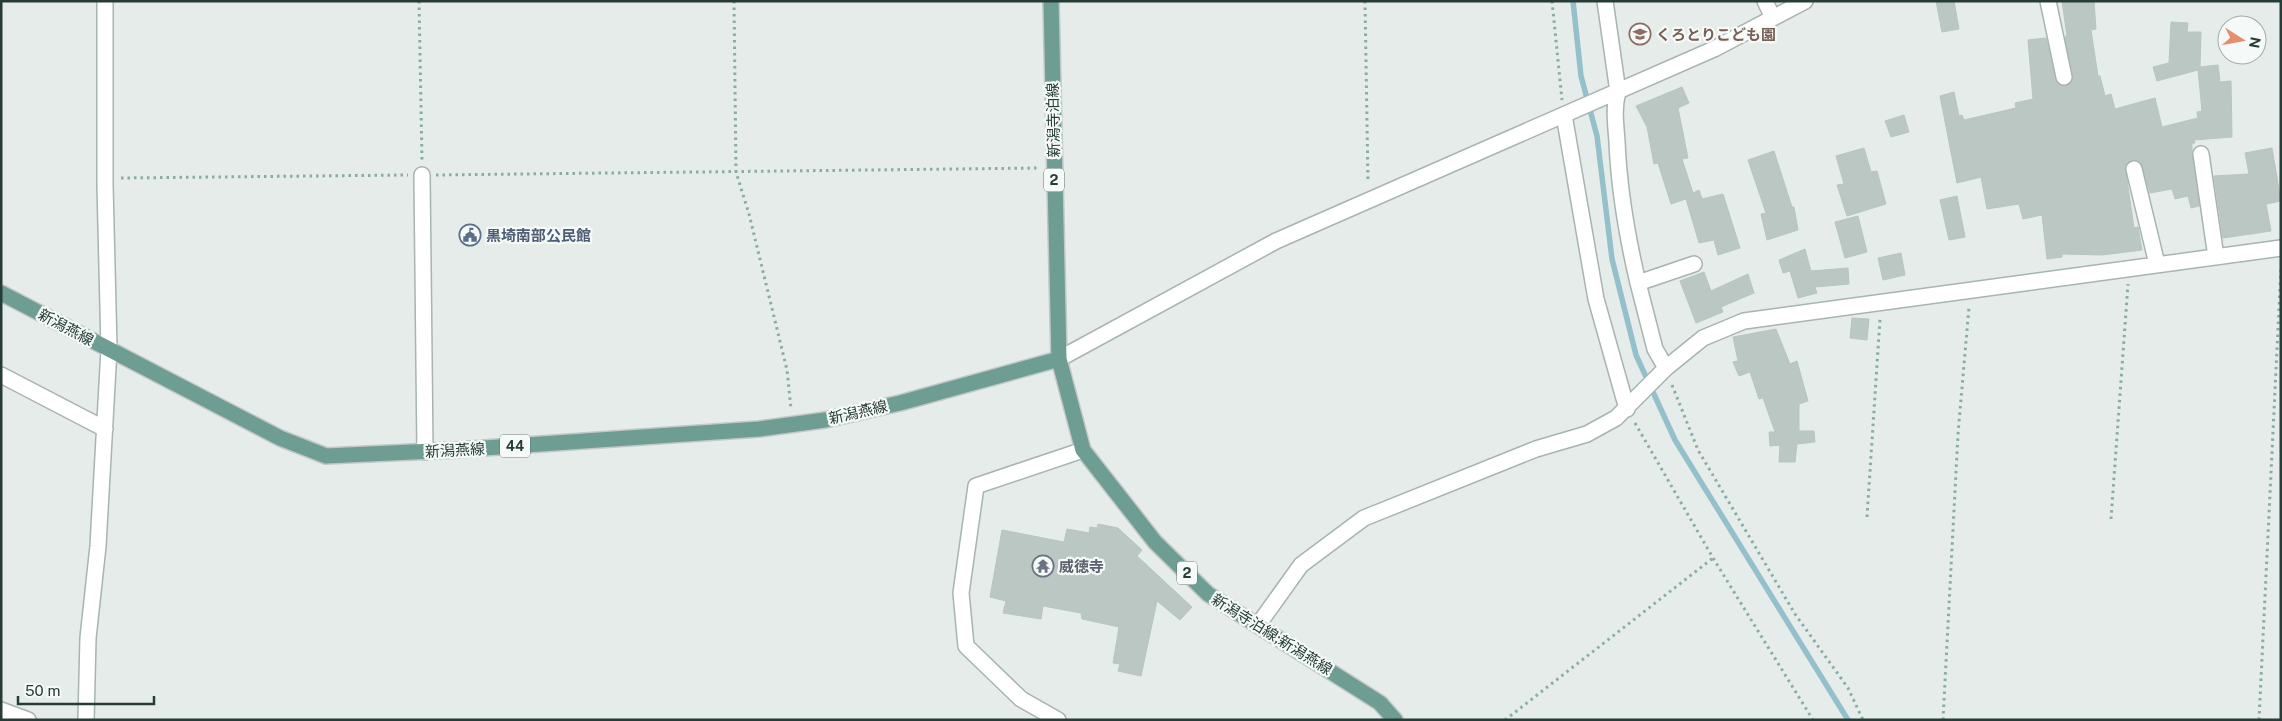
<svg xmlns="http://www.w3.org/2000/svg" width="2282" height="721" font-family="'Public Sans','Noto Sans JP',sans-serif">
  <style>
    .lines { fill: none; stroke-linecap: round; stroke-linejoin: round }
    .stream { stroke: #93c0cb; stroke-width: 5.5 }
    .building { fill: #bac7c3; stroke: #b8c5c0 }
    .minor-casing { stroke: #a8b4b0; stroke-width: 18 }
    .major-casing { stroke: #c2c8c7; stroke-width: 18 }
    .path { stroke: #89aca3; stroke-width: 3; stroke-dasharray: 2.5 4; stroke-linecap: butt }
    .minor { stroke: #fff; stroke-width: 15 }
    .major { stroke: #6e9d93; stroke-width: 15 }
    .labels { text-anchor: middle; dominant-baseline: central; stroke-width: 4.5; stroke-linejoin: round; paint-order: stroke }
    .shield { fill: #f5f9f7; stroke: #647571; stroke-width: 1 }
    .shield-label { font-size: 14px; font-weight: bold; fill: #263c37 }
    .education-label { font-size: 15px; font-weight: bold; fill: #785e54; stroke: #f5f9f7; text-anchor: start }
    .street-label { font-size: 15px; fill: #263c37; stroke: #f5f9f7 }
    .service-label { font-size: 15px; font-weight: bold; fill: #4e5e75; stroke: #f5f9f7; text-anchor: start }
    .worship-label { font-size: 15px; font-weight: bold; fill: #5b616d; stroke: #f5f9f7; text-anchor: start }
  </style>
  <rect width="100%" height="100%" fill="#e5ece9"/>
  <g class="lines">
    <!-- stream -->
    <path class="stream" d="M1573,1L1581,76L1597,136L1612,259L1636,355L1675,440L1848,720"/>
  </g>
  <!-- building -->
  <path class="building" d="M1936,1H1954L1959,29L1942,32Z
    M2062,1H2094L2096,29L2091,30L2098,76H2100L2105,96L2111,94L2115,109L2155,98L2162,127L2198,118L2197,112L2202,111L2198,70L2157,81L2153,67L2169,63L2171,22L2188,23L2187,32H2201L2200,67L2218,65L2220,82L2231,81L2232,137L2194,140L2195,143H2192V155L2199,206L2191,208L2188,196L2175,199L2172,189L2150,193L2141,163L2132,160L2125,166L2134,228L2138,227L2142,250L2102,255L2062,254V257L2047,259L2042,215L2023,219L2019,204L1987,209L1981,177L1957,183L1940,96L1954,92L1959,116L1962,115L1964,120L2016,108L2015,103L2033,99L2028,40L2046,38L2057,83L2062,86L2070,84L2073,75L2065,37L2067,36Z
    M1682,87L1689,103L1678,108L1688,158L1682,159L1693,193L1699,190L1702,199L1723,194L1740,248L1718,255L1714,240L1699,243L1686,199L1671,204L1658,163L1654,164L1647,127L1636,106Z
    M1904,115L1909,132L1891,137L1885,121Z
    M1864,148L1871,172L1877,171L1886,204L1847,216L1837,185L1844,184L1836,156Z
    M2272,148L2281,201L2266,204L2271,231L2223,238L2214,176L2249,174L2245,153Z
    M1774,151L1792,207H1794L1798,230L1767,240L1761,214L1766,213L1748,160Z
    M1957,196L1965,237L1949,240L1940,200Z
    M1858,216L1867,252L1845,258L1835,222Z
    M1805,249L1811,271L1848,268L1849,284L1815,287L1817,293L1798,298L1790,271L1783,273L1779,260Z
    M1901,253L1905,275L1883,280L1878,258Z
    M1704,272L1711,291L1748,274L1754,293L1721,307L1723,312L1696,323L1680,281Z
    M1852,318L1869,319L1867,340L1850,338Z
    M1776,329L1790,364L1797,361L1808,401L1799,404V431H1814L1815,442L1797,444L1795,462H1779L1780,445L1770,446L1769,432H1775L1763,398L1759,399L1750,372L1739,376L1733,362L1738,361L1733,337Z
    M1098,524L1118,528L1142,550L1137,556L1192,607L1180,620L1157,601L1141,676L1118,671L1120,664L1113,663L1119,627L1082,619L1081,613L1043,606L1041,619L1003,613L1006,601L990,597L1002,530L1064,542L1067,529L1089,533L1090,527L1097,528Z"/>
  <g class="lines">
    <!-- minor casing -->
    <g class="minor-casing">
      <path id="minor" d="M1605,1L1618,92C1613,109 1616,125 1617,142C1619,190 1627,236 1638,283
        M1765,1L1773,18
        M2048,1L2064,77
        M1564,115L1596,299L1627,409
        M2201,154L2216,257
        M2134,169L2157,264
        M422,175L425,452
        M1059,359L1276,241L1714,49L1805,1
        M1666,368L1655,349L1638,283L1694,264
        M1,375L105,429
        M1258,625L1301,565L1364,518L1536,449L1587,434L1616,418L1666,368L1703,338L1744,321L2281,248
        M1,710L28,720
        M86,720L88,638L98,546L109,349L105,185V1
        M1058,720L1021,699L966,646L961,593L976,486L1083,450"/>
    </g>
    <!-- major casing -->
    <g class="major-casing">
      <path id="major" d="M1051,1L1059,359L1083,450L1155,542L1208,594L1380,703L1395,720
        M1,293L280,438L326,456L455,450L759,429L825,420L900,403L1059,359"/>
    </g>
    <!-- path -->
    <path class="path" d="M419,1L422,161
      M734,1L736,172L749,214L787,370L791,409
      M1365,1L1368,183
      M1552,1L1562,100
      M436,175L1040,168
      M121,178L408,175
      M1672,385L1698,450L1795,614L1848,688L1863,720
      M1635,423L1713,558L1813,720
      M1867,517L1880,319
      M2111,519L2128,284
      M1505,720L1713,558
      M1943,720L1958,434L1969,307
      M2259,720L2281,267"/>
    <!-- minor -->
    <use href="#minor" class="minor"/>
    <!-- major -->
    <use href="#major" class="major"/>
  </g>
  <!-- icons -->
  <defs>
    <g id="school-ring" transform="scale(1.125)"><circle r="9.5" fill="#f5f9f7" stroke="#8d6e63" stroke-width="1.5"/><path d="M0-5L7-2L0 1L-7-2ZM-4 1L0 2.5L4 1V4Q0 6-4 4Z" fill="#8d6e63"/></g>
    <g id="civic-ring" transform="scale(1.125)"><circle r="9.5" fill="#f5f9f7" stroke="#5c6f8a" stroke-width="1.5"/><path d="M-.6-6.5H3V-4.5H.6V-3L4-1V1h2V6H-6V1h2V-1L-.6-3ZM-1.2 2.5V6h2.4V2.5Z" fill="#5c6f8a"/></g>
    <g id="temple-ring" transform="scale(1.125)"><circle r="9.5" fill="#f5f9f7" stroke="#6b7280" stroke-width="1.5"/><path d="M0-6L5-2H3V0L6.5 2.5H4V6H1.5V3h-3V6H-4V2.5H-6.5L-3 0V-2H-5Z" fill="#6b7280"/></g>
  </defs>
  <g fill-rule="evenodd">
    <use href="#school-ring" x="1640" y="34"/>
    <use href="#civic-ring" x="470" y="235"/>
    <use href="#temple-ring" x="1043" y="566"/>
  </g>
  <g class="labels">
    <!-- shield labels -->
    <g class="shield">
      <rect x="1044" y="168.5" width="20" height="23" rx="4"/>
      <rect x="500" y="434.5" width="30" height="23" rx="4"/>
      <rect x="1177" y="561.5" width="20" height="23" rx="4"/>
    </g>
    <g class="shield-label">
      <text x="1054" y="180">2</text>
      <text x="515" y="446">44</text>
      <text x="1187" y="573">2</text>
    </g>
    <!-- education labels -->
    <g class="education-label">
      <text x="1656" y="34">くろとりこども園</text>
    </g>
    <!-- street labels -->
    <g class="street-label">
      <text transform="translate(1053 120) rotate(-91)">新潟寺泊線</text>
      <text transform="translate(66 327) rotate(28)">新潟燕線</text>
      <text transform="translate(858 412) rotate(-13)">新潟燕線</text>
      <text transform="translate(455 450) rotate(-3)">新潟燕線</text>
      <text transform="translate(1272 634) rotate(32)">新潟寺泊線;新潟燕線</text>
    </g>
    <!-- service labels -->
    <g class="service-label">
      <text x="486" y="235">黒埼南部公民館</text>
    </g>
    <!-- worship labels -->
    <g class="worship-label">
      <text x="1059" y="566">威徳寺</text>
    </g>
  </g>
  <!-- border -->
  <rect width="2282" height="721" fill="none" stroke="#263c37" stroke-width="5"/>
  <!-- north arrow -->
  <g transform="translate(2242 40) rotate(101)"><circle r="24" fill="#f5f9f7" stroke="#a2adaa"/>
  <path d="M0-4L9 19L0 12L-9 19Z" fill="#e38f6d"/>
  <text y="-8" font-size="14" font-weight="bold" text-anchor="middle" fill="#263c37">N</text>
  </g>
  <!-- scale -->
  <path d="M18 696v8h136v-8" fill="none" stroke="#263c37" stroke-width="2.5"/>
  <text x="25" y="696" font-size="15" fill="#263c37" stroke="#f5f9f7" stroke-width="4" paint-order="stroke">50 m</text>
</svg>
